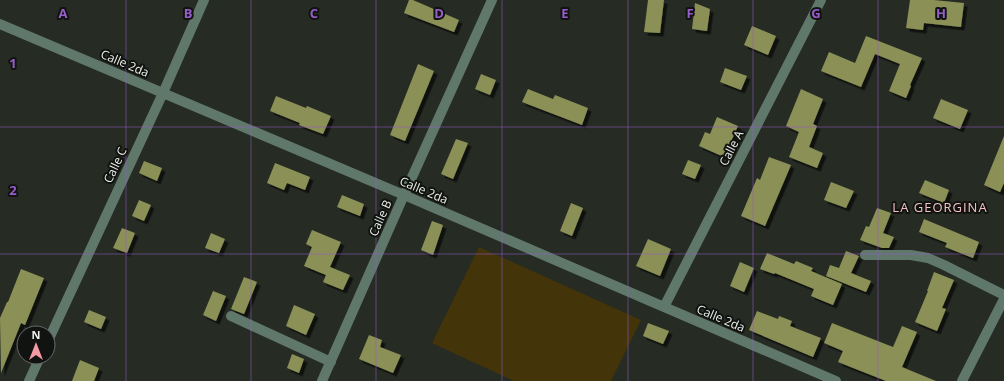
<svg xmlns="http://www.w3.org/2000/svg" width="1004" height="381" font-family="'Open Sans',sans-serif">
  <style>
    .green { fill: #433409 }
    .building { fill: #8b9056; filter: url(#shadow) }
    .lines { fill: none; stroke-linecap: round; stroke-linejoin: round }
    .minor { stroke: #5f786b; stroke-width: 10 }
    .grid { fill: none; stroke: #975dca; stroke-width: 1; stroke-opacity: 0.55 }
    .labels { text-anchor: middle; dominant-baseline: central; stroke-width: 4; stroke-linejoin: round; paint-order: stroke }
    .street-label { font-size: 12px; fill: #ecf0eb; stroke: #111310 }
    .neighbourhood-label { font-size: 13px; letter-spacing: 1px; fill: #f4c0c5; stroke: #111310 }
    .grid-label { font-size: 13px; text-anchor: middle; font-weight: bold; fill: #975dca; stroke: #111310; stroke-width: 4; stroke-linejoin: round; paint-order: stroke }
  </style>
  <defs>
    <filter id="shadow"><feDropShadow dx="3.5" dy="3.5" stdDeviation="0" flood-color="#0009"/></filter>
  </defs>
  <rect width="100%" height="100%" fill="#262b24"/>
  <!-- green -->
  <path class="green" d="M479,247L641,320L611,381H514L432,343Z"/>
  <!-- building -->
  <path class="building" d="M409,0H413L459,20L454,32L404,13Z
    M648,0H664L660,33L644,32Z
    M910,0H934L964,3L961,27L924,23L923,30L906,28Z
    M695,3L710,9L707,31L692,29Z
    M752,26L776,36L768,55L744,45Z
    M866,36L922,58L910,85L911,86L906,98L889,91L900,64L875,54L861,87L821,71L829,52L855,63Z
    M418,64L434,71L405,141L390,135Z
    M725,68L747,76L741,90L720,82Z
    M481,74L496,80L490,95L475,89Z
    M528,89L553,99L555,95L588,108L582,125L522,102Z
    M801,89L823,99L813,124L817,126L809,147L823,153L817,168L789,157L799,132L786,126Z
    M276,96L306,108L307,106L331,116L323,134L299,125L300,123L270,111Z
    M941,99L968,110L960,129L933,118Z
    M717,117L738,126L724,157L699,146L705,132L710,134Z
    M1004,136V183L1000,192L984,185Z
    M456,139L468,143L453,179L441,174Z
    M769,157L791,165L765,226L741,216L757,178L760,180Z
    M688,160L701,165L695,179L682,174Z
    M144,161L162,168L157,181L139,173Z
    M275,163L310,177L305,190L287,183L284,190L267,183Z
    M925,180L949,190L944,203L919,193Z
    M831,182L854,191L846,208L824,200Z
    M342,195L364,204L360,216L337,207Z
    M139,200L151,205L144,221L132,216Z
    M571,203L583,208L572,236L560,231Z
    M877,208L891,213L883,233L894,237L889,248H882L860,240L866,226L869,227Z
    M924,219L979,242L973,258L945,247L947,243L919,232Z
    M432,221L443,225L433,255L421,250Z
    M122,228L135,233L127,253L113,248Z
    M312,230L341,242L330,267L350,275L343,290L323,282L326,275L304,266L312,247L306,244Z
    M211,233L225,239L219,253L205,248Z
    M648,239L671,249L660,276L636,266Z
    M846,251L859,256L851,273L871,281L866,292L826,276L830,265L839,268Z
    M767,253L794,264L796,261L813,268L811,271L842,284L833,305L811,296L814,289L775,273L774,274L760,269Z
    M740,262L754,268L744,292L730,286Z
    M21,269L44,278L25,325L21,323L1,373L0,318L7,302H8Z
    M934,272L954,280L942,308L946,309L937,331L915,322L928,291H927Z
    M244,277L257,282L244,314L231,309Z
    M213,291L226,296L216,321L203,315Z
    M294,305L315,314L306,335L286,326Z
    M89,310L106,317L101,329L84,322Z
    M757,311L778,319L779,316L792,321L790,326L821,338L813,357L749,330Z
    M648,323L669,331L663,344L643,336Z
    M832,323L893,347L902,326L917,332L902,367L936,381H886L838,362L843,351L824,343Z
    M369,335L382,340L380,347L401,355L393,373L359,359Z
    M292,354L304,359L299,373L287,368Z
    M80,360L99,368L94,381H72Z"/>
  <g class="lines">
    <!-- minor -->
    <path class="minor" d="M0,24L404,195L836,381
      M865,255H911L928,258L944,265L1004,295
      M664,307L821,0
      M231,316L331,362
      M48,341L163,93L204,0
      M29,381L40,357
      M322,381L404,195L492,0
      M962,381L1004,299"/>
  </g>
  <!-- grid -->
  <path class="grid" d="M126,0V381M251,0V381M376,0V381M502,0V381M628,0V381M753,0V381M878,0V381M0,127H1004M0,254H1004"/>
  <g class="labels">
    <!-- street labels -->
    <g class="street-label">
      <text transform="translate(125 63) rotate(23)">Calle 2da</text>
      <text transform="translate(731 148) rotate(-63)">Calle A</text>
      <text transform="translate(115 165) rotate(-65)">Calle C</text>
      <text transform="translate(424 190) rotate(23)">Calle 2da</text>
      <text transform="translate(380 218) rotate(-66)">Calle B</text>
      <text transform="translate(721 318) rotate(23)">Calle 2da</text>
    </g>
    <!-- neighbourhood labels -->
    <g class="neighbourhood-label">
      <text x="940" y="207">LA GEORGINA</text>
    </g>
  </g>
  <g class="grid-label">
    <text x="63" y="18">A</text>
    <text x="188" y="18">B</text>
    <text x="314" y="18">C</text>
    <text x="439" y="18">D</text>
    <text x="565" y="18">E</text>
    <text x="690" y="18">F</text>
    <text x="816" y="18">G</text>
    <text x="941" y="18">H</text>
    <text x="13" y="68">1</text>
    <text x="13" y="195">2</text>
  </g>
  <!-- north arrow -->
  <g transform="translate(36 345)"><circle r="19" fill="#111310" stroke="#696b68"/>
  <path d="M0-3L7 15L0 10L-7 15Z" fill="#f49aa4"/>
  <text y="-6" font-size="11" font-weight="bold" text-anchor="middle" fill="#ecf0eb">N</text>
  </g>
</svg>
